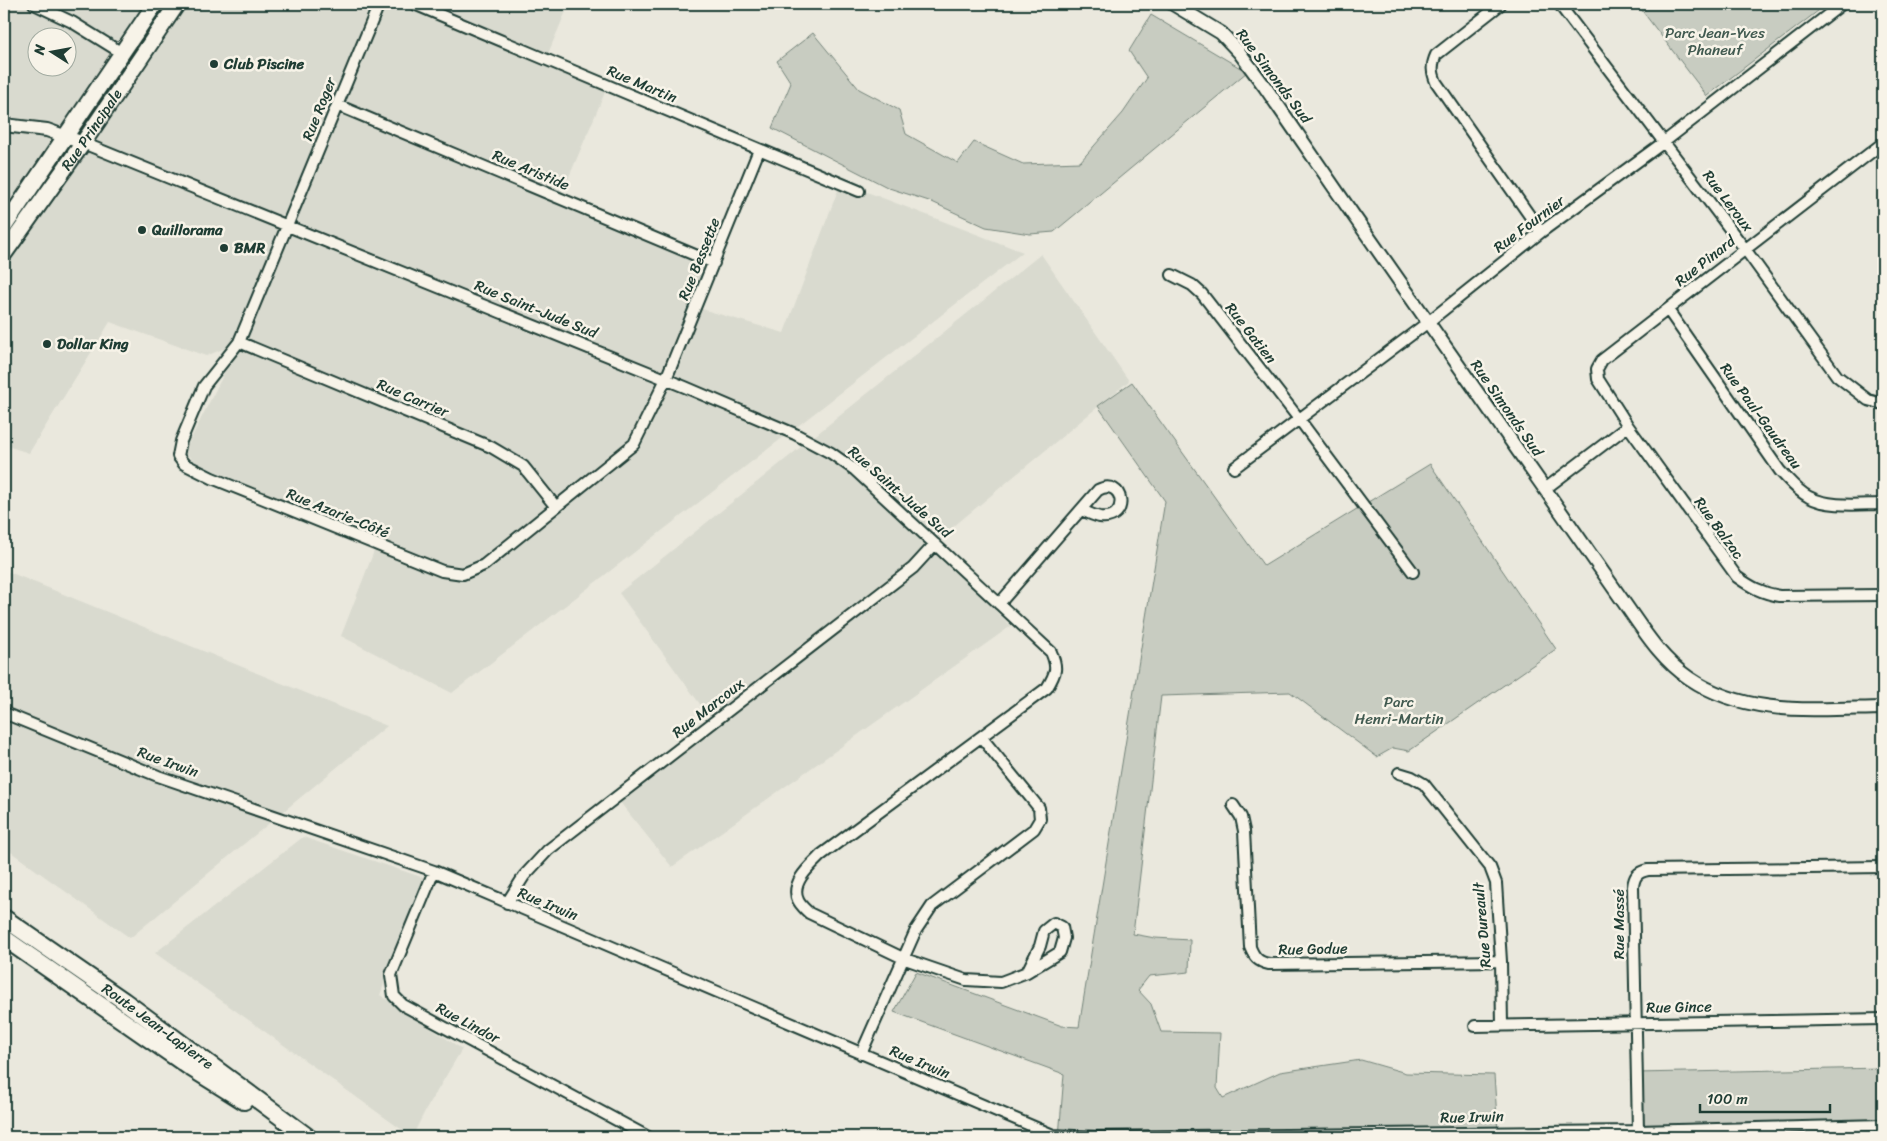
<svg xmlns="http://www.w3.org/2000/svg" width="1887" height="1141" font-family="Sriracha,sans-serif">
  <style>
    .built { fill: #d9dacf; fill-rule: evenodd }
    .green { fill: #c8ccc1; stroke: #74847a }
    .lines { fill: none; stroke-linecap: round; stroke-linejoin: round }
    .minor-casing { stroke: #1f3d34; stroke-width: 14 }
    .tertiary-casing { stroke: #1f3d34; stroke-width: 16 }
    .primary-casing { stroke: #1f3d34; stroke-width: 19 }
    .trunk-casing { stroke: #1f3d34; stroke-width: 20 }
    .minor { stroke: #f7f3e8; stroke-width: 10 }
    .tertiary { stroke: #f7f3e8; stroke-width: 12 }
    .primary { stroke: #f7f3e8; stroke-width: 15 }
    .trunk { stroke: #f7f3e8; stroke-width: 16 }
    .poi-dot { fill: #1f3d34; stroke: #f7f3e8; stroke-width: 2 }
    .labels { text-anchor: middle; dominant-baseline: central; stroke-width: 5; stroke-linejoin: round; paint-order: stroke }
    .park-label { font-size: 15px; fill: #415a50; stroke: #f7f3e8 }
    .poi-label { font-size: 15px; font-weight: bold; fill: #1f3d34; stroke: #f7f3e8; text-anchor: start }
    .street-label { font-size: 15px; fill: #1f3d34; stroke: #f7f3e8 }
  </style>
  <rect width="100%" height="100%" fill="#eae8dd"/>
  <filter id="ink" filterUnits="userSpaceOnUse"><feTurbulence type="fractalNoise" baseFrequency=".02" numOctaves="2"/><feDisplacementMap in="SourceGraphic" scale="10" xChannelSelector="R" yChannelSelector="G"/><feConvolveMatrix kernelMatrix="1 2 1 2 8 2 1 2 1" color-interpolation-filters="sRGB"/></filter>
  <g filter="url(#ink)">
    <!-- built -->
    <path class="built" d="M4,4H569L544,63L606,90L557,205L709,267L695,307L784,333L841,182L1023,252L452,693L341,636L378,541L196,463L184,452L240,342L206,356L110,322L29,453L4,445ZM38,38H68V68H38Z
      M1041,254L1129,381L930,546L1011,626L672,867L619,801L716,726L619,593Z
      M4,570L387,726L130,938L4,847Z
      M303,837L424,878L380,995L462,1049L424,1113L412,1137L155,953Z"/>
    <!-- green -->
    <path class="green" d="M1637,4H1827L1707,96Z
      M1151,15L1247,72L1054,232L1030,234L986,227L932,202L889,188L772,128L791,83L777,61L813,33L859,89L899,110L906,134L958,163L974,142L1023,164L1080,162L1123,113L1147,78L1129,51Z
      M1132,382L1264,566L1430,464L1556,649L1409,751L1393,748L1377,757L1290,692L1161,696L1133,934L1155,938L1190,940L1189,972L1149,976L1138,990L1151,1004L1161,1032L1220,1033L1217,1088L1223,1098L1280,1072L1361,1060L1406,1073L1494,1075L1498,1132L1637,1131L1636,1073L1883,1068V1137H1059L1064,1074L894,1012L916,972L1062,1026L1079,1027L1165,501L1098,406Z"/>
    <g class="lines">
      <!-- minor casing -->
      <g class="minor-casing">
        <path id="minor" d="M34,4L72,22L122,53
          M379,4L239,342L204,386L181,441L178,456L184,464L212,478L442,571L463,574L484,565L634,444L666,379L759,150
          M414,4L859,191
          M1501,4L1436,55C1431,66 1432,72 1436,82L1541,232
          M1559,4L1745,249L1837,376L1868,400L1883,404
          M337,105L714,263
          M83,143L685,387L795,434L831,453L855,470L1051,652C1058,668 1056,673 1047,688L821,855C810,866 790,883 798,900C800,905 805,909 809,913L905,959L966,980L1001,982L1027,972L1060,952L1064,938L1062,927L1054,923L1044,931L1040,946L1027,972
          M1883,143L1602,360L1597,369L1598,379L1628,426L1737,577C1751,587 1762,593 1779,596L1883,595
          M1172,275L1192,285L1202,294L1299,419L1413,572
          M1668,310L1780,471C1789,480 1797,491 1809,497C1829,508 1861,504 1883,504
          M239,342L491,447L523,466L556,507
          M1234,468L1427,323L1541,232L1664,142L1842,4
          M1545,489L1628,426
          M999,604L1098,490C1124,476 1131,521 1100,517C1094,516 1087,512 1081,510
          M4,713L158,776L434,871L1053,1135L1097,1137L1638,1131L1883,1125
          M1399,773L1412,777L1424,784L1490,867L1496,883L1501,961L1502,1025
          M1233,805L1241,817L1244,831L1250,947C1254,957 1258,962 1269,964L1501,961
          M434,871L391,975L394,996L403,1005L648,1137
          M507,903L524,876L548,850L913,568L935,544
          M1475,1026L1883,1019
          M861,1054L916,930L932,906L1034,829L1040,819L1039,808L982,738
          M1638,1131L1633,887C1634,877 1637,872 1648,870L1883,867"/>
      </g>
      <!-- tertiary casing -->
      <g class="tertiary-casing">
        <path id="tertiary" d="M1173,4L1221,33L1239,52L1265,87C1361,227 1458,366 1556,505C1579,538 1602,571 1625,604C1644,631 1661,659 1689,678C1746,717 1817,709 1883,708
          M4,125L47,130L83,143"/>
      </g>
      <!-- primary casing -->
      <g class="primary-casing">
        <g id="primary">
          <path d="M4,227L155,4"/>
          <path id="s1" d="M4,254L83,143L177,4"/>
        </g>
      </g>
      <!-- trunk casing -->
      <g class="trunk-casing">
        <g id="trunk">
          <path id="s2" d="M4,918L124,1001L308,1137"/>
          <path d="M4,938L188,1066L244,1101"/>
        </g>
      </g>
      <!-- minor -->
      <use href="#minor" class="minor"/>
      <!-- tertiary -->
      <use href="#tertiary" class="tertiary"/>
      <!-- primary -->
      <use href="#primary" class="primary"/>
      <!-- trunk -->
      <use href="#trunk" class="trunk"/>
    </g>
  </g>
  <!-- markers -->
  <g class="poi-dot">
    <circle cx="214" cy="64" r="5"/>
    <circle cx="142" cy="230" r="5"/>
    <circle cx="224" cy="248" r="5"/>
    <circle cx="47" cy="344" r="5"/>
  </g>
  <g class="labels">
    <!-- park labels -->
    <g class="park-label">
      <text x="1715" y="33">Parc Jean-Yves<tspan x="1715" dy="17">Phaneuf</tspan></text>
      <text x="1399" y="702">Parc<tspan x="1399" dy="17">Henri-Martin</tspan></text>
    </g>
    <!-- poi labels -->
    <g class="poi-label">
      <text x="224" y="64">Club Piscine</text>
      <text x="152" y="230">Quillorama</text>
      <text x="234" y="248">BMR</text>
      <text x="57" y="344">Dollar King</text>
    </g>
    <!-- street labels -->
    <g class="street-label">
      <text transform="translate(1274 76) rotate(53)">Rue Simonds Sud</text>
      <text transform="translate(642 84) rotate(23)">Rue Martin</text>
      <text transform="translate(319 109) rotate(-68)">Rue Roger</text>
      <text stroke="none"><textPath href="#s1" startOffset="152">Rue Principale</textPath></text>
      <text transform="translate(531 170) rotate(23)">Rue Aristide</text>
      <text transform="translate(1728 201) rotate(53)">Rue Leroux</text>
      <text transform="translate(1529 224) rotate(-37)">Rue Fournier</text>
      <text transform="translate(699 259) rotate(-68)">Rue Bessette</text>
      <text transform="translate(1705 261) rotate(-38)">Rue Pinard</text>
      <text transform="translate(536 309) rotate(22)">Rue Saint-Jude Sud</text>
      <text transform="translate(1251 333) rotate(52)">Rue Gatien</text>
      <text transform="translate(413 398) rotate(23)">Rue Carrier</text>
      <text transform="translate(1507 408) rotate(55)">Rue Simonds Sud</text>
      <text transform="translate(1761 416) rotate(54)">Rue Paul-Gaudreau</text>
      <text transform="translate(900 492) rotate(41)">Rue Saint-Jude Sud</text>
      <text transform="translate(338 513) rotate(22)">Rue Azarie-Côté</text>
      <text transform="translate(1719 528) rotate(54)">Rue Balzac</text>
      <text transform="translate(708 708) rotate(-38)">Rue Marcoux</text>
      <text transform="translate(168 762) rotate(20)">Rue Irwin</text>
      <text transform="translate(548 904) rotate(23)">Rue Irwin</text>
      <text transform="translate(1619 924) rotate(-90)">Rue Massé</text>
      <text transform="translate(1482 925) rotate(-95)">Rue Dureault</text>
      <text transform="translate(1313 949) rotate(-1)">Rue Godue</text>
      <text transform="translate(1679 1007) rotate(-1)">Rue Gince</text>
      <text transform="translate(468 1023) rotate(28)">Rue Lindor</text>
      <text stroke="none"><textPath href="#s2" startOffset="188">Route Jean-Lapierre</textPath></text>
      <text transform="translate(920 1062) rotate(23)">Rue Irwin</text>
      <text transform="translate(1472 1117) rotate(-1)">Rue Irwin</text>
    </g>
  </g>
  <!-- margin -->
  <rect width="1887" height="1141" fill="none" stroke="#f7f3e8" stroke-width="20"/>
  <rect x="10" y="10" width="1867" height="1121" fill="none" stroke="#1f3d34" stroke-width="2" filter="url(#ink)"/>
  <!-- north arrow -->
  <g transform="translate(52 52) rotate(281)"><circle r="24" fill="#f7f3e8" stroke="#a1aaa0"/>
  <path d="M0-4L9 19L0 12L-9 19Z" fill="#1f3d34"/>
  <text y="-8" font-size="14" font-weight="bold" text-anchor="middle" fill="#1f3d34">N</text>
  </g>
  <!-- scale -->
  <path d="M1700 1104v8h130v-8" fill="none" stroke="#1f3d34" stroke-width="2.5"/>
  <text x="1707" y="1104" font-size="15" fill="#1f3d34" stroke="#f7f3e8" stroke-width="4" paint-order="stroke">100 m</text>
</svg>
